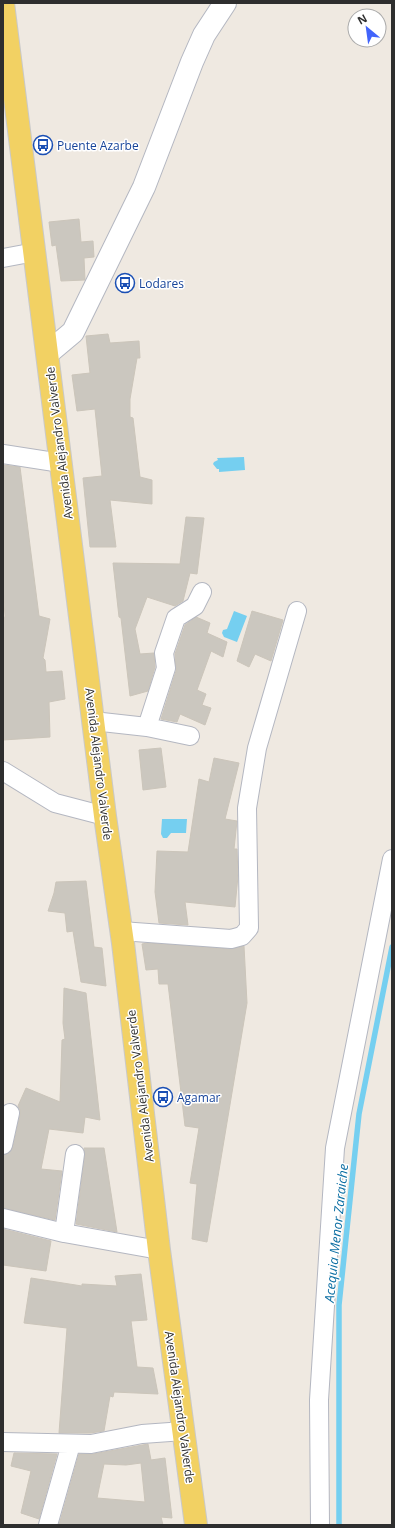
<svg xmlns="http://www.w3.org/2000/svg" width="395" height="1528" font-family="'Open Sans',sans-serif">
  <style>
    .water { fill: #75cff0 }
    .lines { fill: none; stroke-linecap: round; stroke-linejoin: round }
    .stream { stroke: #75cff0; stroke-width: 5.5 }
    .building { fill: #cbc7bf; stroke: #cbc5ba; fill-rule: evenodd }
    .street-casing { stroke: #b4b7c1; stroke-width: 20 }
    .secondary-casing { stroke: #b4b7c1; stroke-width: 24 }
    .primary-casing { stroke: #c9c9c9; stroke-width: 24 }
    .street { stroke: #fff; stroke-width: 18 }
    .secondary { stroke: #fff; stroke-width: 22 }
    .primary { stroke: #f2d163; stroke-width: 22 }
    .labels { text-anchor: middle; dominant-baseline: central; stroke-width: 3; stroke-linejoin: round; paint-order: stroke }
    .transit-label { font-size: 12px; fill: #164399; stroke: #fff; text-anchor: start }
    .street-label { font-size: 12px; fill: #2e2e2e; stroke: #fff }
    .water-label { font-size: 13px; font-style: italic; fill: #0d6fa3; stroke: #fff }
  </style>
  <rect width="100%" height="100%" fill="#efe9e1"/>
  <!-- water -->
  <path class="water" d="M244,457L245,470L219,472V469H217L213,464L214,462L218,460L217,458Z
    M234,611L247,616L237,642L224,637L222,633L223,630L227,629Z
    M162,819H187L186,833H171L167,838H163L161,834Z"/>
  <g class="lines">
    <!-- stream -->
    <path class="stream" d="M339,1525V1305L359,1114L392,947"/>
  </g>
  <!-- building -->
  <path class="building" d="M79,219L81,242L93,241L94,257L84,258L85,280L61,281L56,245L52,246L49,222Z
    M108,334L110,343L139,341L140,358H137L130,399V417L133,418L140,477L152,480V504L110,500L116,547H90L83,478L102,476L95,409L77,411L72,375L90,373L86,336Z
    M3,465L20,467L39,616L50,619L43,658L45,660L46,672L62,671L65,699L49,702L50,737L3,740V624L5,616L3,588Z
    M186,517L204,518L197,574L190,573L183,601L175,606L147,597L135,629L140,654L154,653L155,667L148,691L130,696L121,618L119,617L113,563L180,564Z
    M252,611L283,620L271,661L255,654L249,667L237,661Z
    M196,617L210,623L207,633L227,642L223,657L211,651L197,690L206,694L202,705L211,708L205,725L180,714L177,722L161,719L176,671L175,654L185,625Z
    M161,748L166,787L143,790L139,750Z
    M214,758L239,763L225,819L237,821L234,849H237L238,876L235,907L185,902L188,925L159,923L155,892L157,851L188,852L199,779L209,782Z
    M86,881L94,947L102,948L106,986L81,982L73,931L67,932L65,913L48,911L54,893L56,882Z
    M147,943L230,949L244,946L247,1003L207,1242L192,1239L197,1184L190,1183L199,1128L185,1126L168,984H159L158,969L146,970L142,944Z
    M64,988L86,993L100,1120L85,1117L83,1133L49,1129L41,1169L62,1171L55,1220L3,1208V1155L10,1152L13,1147L20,1115V1110L18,1106L26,1088L60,1102L62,1040L65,1039L63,1023Z
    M84,1148H104L117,1232L76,1224L85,1155Z
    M3,1229L51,1241L46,1271L3,1265Z
    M141,1274L147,1320L131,1321L137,1367L153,1368L158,1394L114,1392L113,1397L110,1396L104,1431L90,1433H59L67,1328L24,1323L31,1278L82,1286V1284L117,1286L115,1276Z
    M148,1444L151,1460L165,1458L172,1518L161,1517L163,1525H59L79,1454H93ZM141,1463L145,1502L97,1498L104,1464L126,1465Z
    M14,1453L57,1454L39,1519L21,1513L31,1471L11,1466Z"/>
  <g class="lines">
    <!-- street casing -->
    <g class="street-casing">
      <path id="street" d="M3,258L35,252
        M3,454L61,463
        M93,721L147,727L190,736
        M147,727L166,668L164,653L176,618L195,606L202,592
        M3,771L55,803L105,816
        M121,931L231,939L242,936L249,928L247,808L257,748L297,611
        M3,1145L10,1113
        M3,1218L64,1233L159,1250
        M64,1233L75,1154
        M3,1442L91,1444L142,1434L184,1431
        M48,1525L71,1444
        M320,1525L319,1400L335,1148L392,859"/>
    </g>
    <!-- secondary casing -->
    <g class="secondary-casing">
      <path id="secondary" d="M48,353L73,332L144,187L192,62L204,35L225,3"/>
    </g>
    <!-- primary casing -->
    <g class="primary-casing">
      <path id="primary" d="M3,3L105,816L123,943L159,1250L196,1525"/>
    </g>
    <!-- street -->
    <use href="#street" class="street"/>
    <!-- secondary -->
    <use href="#secondary" class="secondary"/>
    <!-- primary -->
    <use href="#primary" class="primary"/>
  </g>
  <!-- icons -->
  <defs>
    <g id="bus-ring" transform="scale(1)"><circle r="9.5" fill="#fff" stroke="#1a4fb4" stroke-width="1.5"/><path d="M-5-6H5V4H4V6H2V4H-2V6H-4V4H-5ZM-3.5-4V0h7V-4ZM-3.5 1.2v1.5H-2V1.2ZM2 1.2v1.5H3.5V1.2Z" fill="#1a4fb4"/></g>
  </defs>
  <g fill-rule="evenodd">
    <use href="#bus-ring" x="43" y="145"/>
    <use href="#bus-ring" x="125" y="283"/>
    <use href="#bus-ring" x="163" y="1097"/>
  </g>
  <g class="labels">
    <!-- transit labels -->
    <g class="transit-label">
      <text x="57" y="145">Puente Azarbe</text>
      <text x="139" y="283">Lodares</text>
      <text x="177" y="1097">Agamar</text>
    </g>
    <!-- street labels -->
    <g class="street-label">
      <text transform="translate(59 443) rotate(-97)">Avenida Alejandro Valverde</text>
      <text transform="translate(99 764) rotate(83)">Avenida Alejandro Valverde</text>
      <text transform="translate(140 1086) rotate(-97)">Avenida Alejandro Valverde</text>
      <text transform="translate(180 1407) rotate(82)">Avenida Alejandro Valverde</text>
    </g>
    <!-- water labels -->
    <g class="water-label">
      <text transform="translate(336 1233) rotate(-84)">Acequia Menor Zaraiche</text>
    </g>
  </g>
  <!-- border -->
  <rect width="395" height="1528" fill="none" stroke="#2e2e2e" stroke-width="8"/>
  <!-- north arrow -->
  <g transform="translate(367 28) rotate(331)"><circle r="19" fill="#ffffff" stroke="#ababab"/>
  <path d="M0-3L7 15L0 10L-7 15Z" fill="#4264fb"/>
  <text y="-6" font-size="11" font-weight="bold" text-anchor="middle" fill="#2e2e2e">N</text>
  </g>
</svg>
